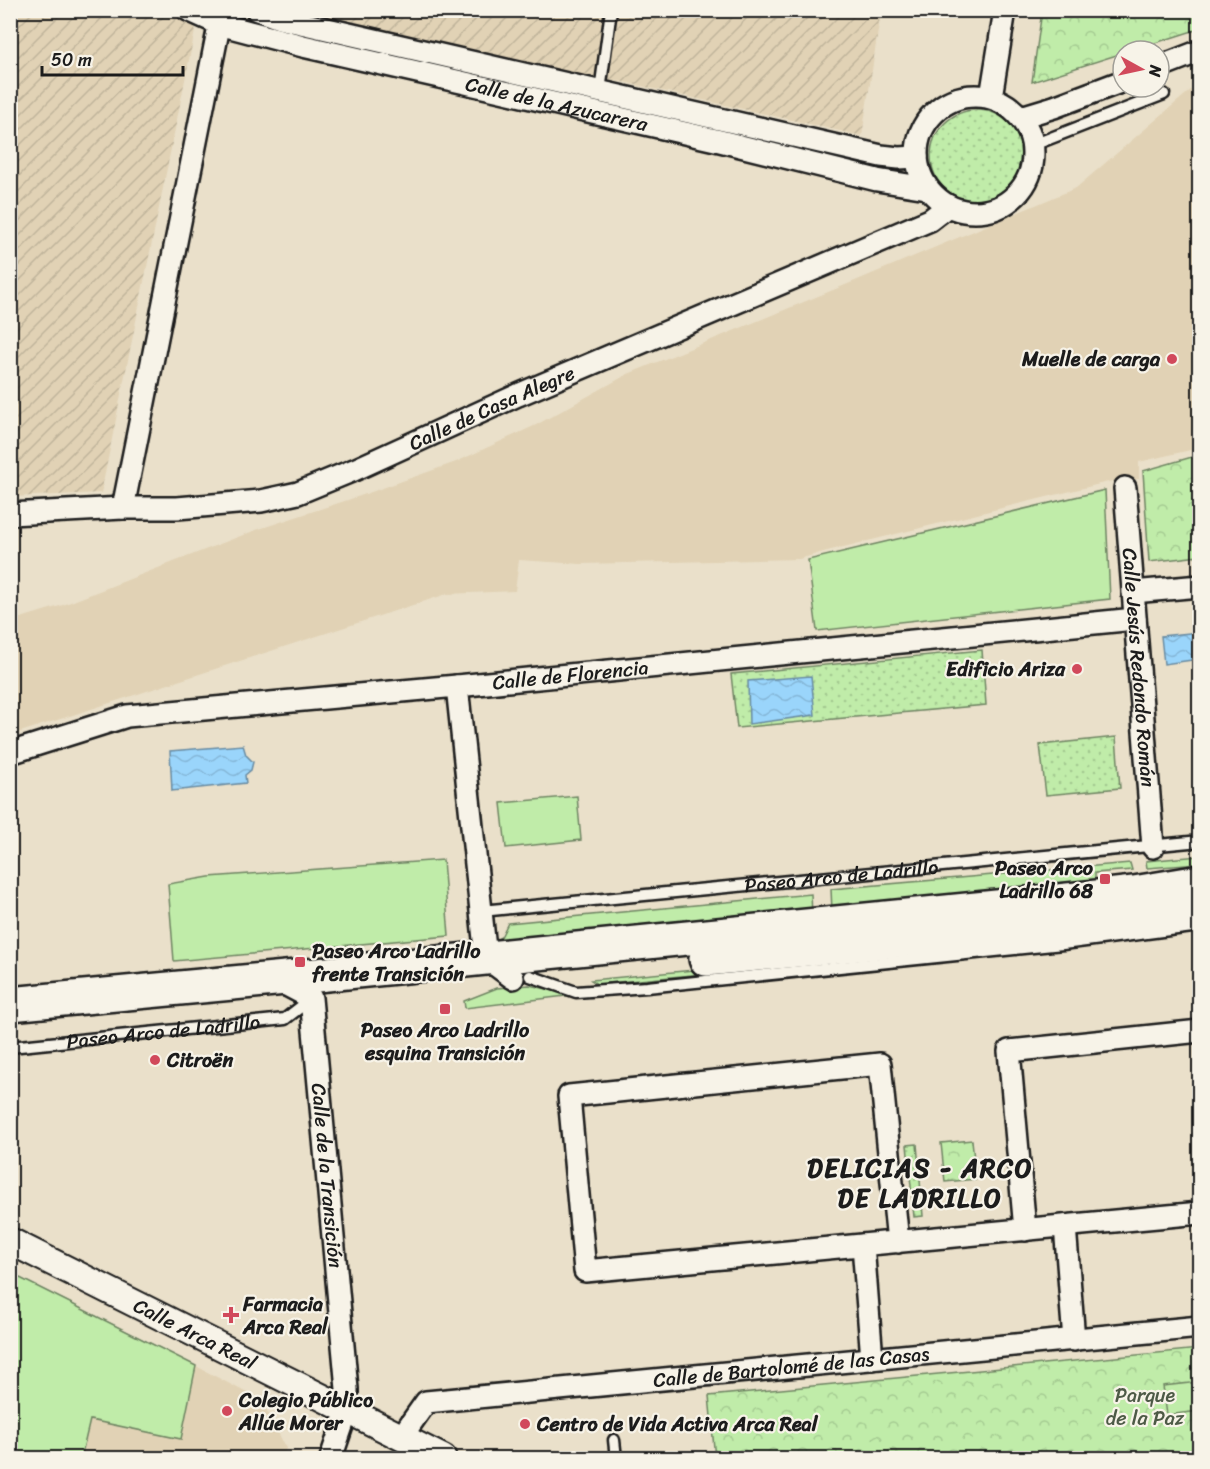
<svg xmlns="http://www.w3.org/2000/svg" width="1210" height="1469" font-family="Sriracha,sans-serif">
  <style>
    .built { fill: #e1d2b5 }
    .industrial { fill: url(#industrial-furrows) }
    .grass { fill: url(#grass-dots); stroke: #6e8462; stroke-width: 1.5 }
    .park { fill: url(#park-crowns); stroke: #6e8462; stroke-width: 1.5 }
    .garden { fill: #c0eca9; stroke: #6e8462; stroke-width: 1.5 }
    .water { fill: url(#water-waves); stroke: #688ba2; stroke-width: 1.5 }
    .lines { fill: none; stroke-linecap: round; stroke-linejoin: round }
    .service-casing { stroke: #1c1c1c; stroke-width: 15 }
    .minor-casing { stroke: #1c1c1c; stroke-width: 26 }
    .tertiary-casing { stroke: #1c1c1c; stroke-width: 30 }
    .primary-casing { stroke: #1c1c1c; stroke-width: 38 }
    .service { stroke: #f7f3e8; stroke-width: 10 }
    .minor { stroke: #f7f3e8; stroke-width: 21 }
    .tertiary { stroke: #f7f3e8; stroke-width: 26 }
    .primary { stroke: #f7f3e8; stroke-width: 33 }
    .poi-dot { fill: #d1495b; stroke: #f7f3e8; stroke-width: 2 }
    .labels { text-anchor: middle; dominant-baseline: central; stroke-width: 4.5; stroke-linejoin: round; paint-order: stroke }
    .street-label { font-size: 20px; fill: #1c1c1c; stroke: #f7f3e8 }
    .poi-label { font-size: 20px; font-weight: bold; fill: #1c1c1c; stroke: #f7f3e8; text-anchor: start }
    .park-label { font-size: 20px; fill: #4d5a46; stroke: #f7f3e8 }
    .district-label { font-size: 26px; font-weight: bold; letter-spacing: 1.5px; fill: #1c1c1c; stroke: #f7f3e8 }
  </style>
  <defs>
    <pattern id="industrial-furrows" width="10" height="10" patternUnits="userSpaceOnUse" patternTransform="scale(1.5)"><rect width="10" height="10" fill="#e1d2b5"/><path d="M-1 1l2-2M0 10L10 0M9 11l2-2" fill="none" stroke="#c0b49b"/></pattern>
    <pattern id="grass-dots" width="8" height="8" patternUnits="userSpaceOnUse" patternTransform="scale(1.5)"><rect width="8" height="8" fill="#c0eca9"/><path d="M2 2h.1M6 6h.1" fill="none" stroke="#a4ca91" stroke-width="1.8" stroke-linecap="round"/></pattern>
    <pattern id="park-crowns" width="20" height="18" patternUnits="userSpaceOnUse" patternTransform="scale(1.5)"><rect width="20" height="18" fill="#c0eca9"/><path d="M2 6a3 3 0 1 1 6 0M12 15a3 3 0 1 1 6 0" fill="none" stroke="#a4ca91"/></pattern>
    <pattern id="water-waves" width="16" height="10" patternUnits="userSpaceOnUse" patternTransform="scale(1.5)"><rect width="16" height="10" fill="#9ad5fb"/><path d="M0 5q4-4 8 0t8 0" fill="none" stroke="#84b6d7"/></pattern>
  </defs>
  <rect width="100%" height="100%" fill="#eae0ca"/>
  <filter id="ink" filterUnits="userSpaceOnUse"><feTurbulence type="fractalNoise" baseFrequency=".0167" numOctaves="2"/><feDisplacementMap in="SourceGraphic" scale="12" xChannelSelector="R" yChannelSelector="G"/><feConvolveMatrix kernelMatrix="1 2 1 2 8 2 1 2 1" color-interpolation-filters="sRGB"/></filter>
  <g filter="url(#ink)">
    <!-- built -->
    <path class="built" d="M1199,83V448L1139,462V479L1112,481L827,551L799,559L581,564L519,560L515,591L447,594L11,735V621L63,605L256,530L360,496L456,462L536,425L628,374L855,281L1076,188Z
      M196,1366L262,1401L286,1448L284,1458H81L90,1420L181,1439Z"/>
    <!-- industrial -->
    <path class="industrial" d="M10,11H199L101,493L11,497Z
      M303,11H881L862,136L623,82L597,79Z"/>
    <!-- grass -->
    <path class="grass" d="M931 156a46 46 0 1 1 92 0a46 46 0 1 1-92 0Z
      M982,650L986,705L737,728L731,674Z
      M1116,737L1120,788L1046,795L1040,745Z
      M466,943L462,946L356,959L355,953Z
      M917,1144L923,1216L914,1217L907,1145Z"/>
    <!-- park -->
    <path class="park" d="M1042,11H1199V29L1130,51H1123V53L1032,82Z
      M1199,455V556L1149,562L1143,471Z
      M972,1140L976,1179L945,1182L941,1143Z
      M1199,1349V1458H715L709,1396Z"/>
    <!-- garden -->
    <path class="garden" d="M1105,490L1110,599L817,631L808,560Z
      M577,796L581,840L506,848L501,803Z
      M1199,856V864L1147,868L1146,861Z
      M443,860L449,936L174,961L168,884L209,877Z
      M1130,863L1132,870L1095,873V881L832,911L831,889Z
      M811,894L812,915L497,946L495,940L501,937L508,923Z
      M817,958V963L597,984L591,980Z
      M529,985L574,995L465,1008L464,1001L497,988Z
      M10,1273L196,1366L181,1439L90,1420L81,1458H11Z
      M1199,1382V1411L1167,1415L1163,1386Z"/>
    <!-- water -->
    <path class="water" d="M1199,632V659L1164,664L1161,636Z
      M811,676L815,715L749,724L748,681Z
      M243,745L246,755L253,762L251,770L245,775L246,783L172,791L170,751Z"/>
    <g class="lines">
      <!-- service casing -->
      <g class="service-casing">
        <g id="service">
          <path d="M600,91L611,10"/>
          <path d="M1033,145L1164,94"/>
          <path id="s1" d="M481,911L1200,841"/>
          <path d="M530,976L576,992L647,987L1063,944L1200,926"/>
          <path id="s2" d="M10,1047L285,1019L311,999"/>
          <path d="M614,1440L616,1458"/>
        </g>
      </g>
      <!-- minor casing -->
      <g class="minor-casing">
        <g id="minor">
          <path id="s3" d="M188,10L219,24L303,46L720,141L877,180L927,188"/>
          <path d="M257,10L279,18L881,156L899,158L917,157"/>
          <path d="M1159,67L1200,51"/>
          <circle cx="975" cy="154" r="58"/>
          <path d="M991,97L1005,10"/>
          <path d="M1021,117L1054,107L1123,81"/>
          <path id="s4" d="M1125,488L1153,847"/>
          <path d="M123,508L222,11"/>
          <path id="s5" d="M10,514L123,508H177L261,501L298,493L354,470L518,395L930,220L948,206"/>
          <path d="M1133,592L1200,586"/>
          <path d="M457,686L486,958L513,978"/>
          <path id="s6" d="M10,753L127,716L457,686L1135,619"/>
          <path id="s7" d="M275,979L311,998L347,1389V1411L331,1458"/>
          <path d="M1065,1226L1074,1340"/>
          <path d="M1025,1230L1009,1051L1200,1031"/>
          <path d="M898,1242L880,1064L569,1096L585,1271C790,1252 995,1233 1200,1213"/>
          <path d="M863,1245L872,1359"/>
          <path id="s8" d="M405,1440L409,1426L426,1402L1200,1327"/>
        </g>
      </g>
      <!-- tertiary casing -->
      <g class="tertiary-casing">
        <g id="tertiary">
          <path id="s9" d="M10,1241L443,1458"/>
        </g>
      </g>
      <!-- primary casing -->
      <g class="primary-casing">
        <path id="primary" d="M706,959L1085,922L1145,915L1200,905
          M10,1004L307,976L1107,896L1134,893L1200,882"/>
      </g>
      <!-- service -->
      <use href="#service" class="service"/>
      <!-- minor -->
      <use href="#minor" class="minor"/>
      <!-- tertiary -->
      <use href="#tertiary" class="tertiary"/>
      <!-- primary -->
      <use href="#primary" class="primary"/>
    </g>
  </g>
  <!-- markers -->
  <g class="poi-dot">
    <circle cx="1172" cy="359" r="6"/>
    <circle cx="1077" cy="669" r="6"/>
    <rect x="1099" y="873" width="12" height="12" rx="3"/>
    <rect x="294" y="956" width="12" height="12" rx="3"/>
    <rect x="439" y="1003" width="12" height="12" rx="3"/>
    <circle cx="155" cy="1060" r="6"/>
    <path d="M228 1306h6v6h6v6h-6v6h-6v-6h-6v-6h6z"/>
    <circle cx="227" cy="1411" r="6"/>
    <circle cx="525" cy="1424" r="6"/>
  </g>
  <g class="labels">
    <!-- street labels -->
    <g class="street-label">
      <text stroke="none"><textPath href="#s3" startOffset="381">Calle de la Azucarera</textPath></text>
      <text stroke="none"><textPath href="#s5" startOffset="501">Calle de Casa Alegre</textPath></text>
      <text stroke="none"><textPath href="#s4" startOffset="180">Calle Jesús Redondo Román</textPath></text>
      <text stroke="none"><textPath href="#s6" startOffset="568">Calle de Florencia</textPath></text>
      <text stroke="none"><textPath href="#s1" startOffset="362">Paseo Arco de Ladrillo</textPath></text>
      <text stroke="none"><textPath href="#s2" startOffset="154">Paseo Arco de Ladrillo</textPath></text>
      <text stroke="none"><textPath href="#s7" startOffset="219">Calle de la Transición</textPath></text>
      <text stroke="none"><textPath href="#s9" startOffset="207">Calle Arca Real</textPath></text>
      <text stroke="none"><textPath href="#s8" startOffset="411">Calle de Bartolomé de las Casas</textPath></text>
    </g>
    <!-- poi labels -->
    <g class="poi-label">
      <text x="1160" y="359" text-anchor="end">Muelle de carga</text>
      <text x="1065" y="669" text-anchor="end">Edificio Ariza</text>
      <text x="1093" y="868" text-anchor="end">Paseo Arco<tspan x="1093" dy="23">Ladrillo 68</tspan></text>
      <text x="312" y="951">Paseo Arco Ladrillo<tspan x="312" dy="23">frente Transición</tspan></text>
      <text x="445" y="1030" text-anchor="middle">Paseo Arco Ladrillo<tspan x="445" dy="23">esquina Transición</tspan></text>
      <text x="167" y="1060">Citroën</text>
      <text x="243" y="1304">Farmacia<tspan x="243" dy="23">Arca Real</tspan></text>
      <text x="239" y="1400">Colegio Público<tspan x="239" dy="23">Allúe Morer</tspan></text>
      <text x="537" y="1424">Centro de Vida Activa Arca Real</text>
    </g>
    <!-- park labels -->
    <g class="park-label">
      <text x="1145" y="1395">Parque<tspan x="1145" dy="23">de la Paz</tspan></text>
    </g>
    <!-- district labels -->
    <g class="district-label">
      <text x="920" y="1168">DELICIAS - ARCO<tspan x="920" dy="30">DE LADRILLO</tspan></text>
    </g>
  </g>
  <!-- margin -->
  <rect width="1210" height="1469" fill="none" stroke="#f7f3e8" stroke-width="36"/>
  <rect x="18" y="18" width="1174" height="1433" fill="none" stroke="#1c1c1c" stroke-width="2" filter="url(#ink)"/>
  <!-- north arrow -->
  <g transform="translate(1141 69) rotate(98)"><circle r="28" fill="#f7f3e8" stroke="#9f9d96" stroke-width="1.5"/>
  <path d="M0-4.5L10 22L0 15L-10 22Z" fill="#d1495b"/>
  <text y="-9" font-size="16" font-weight="bold" text-anchor="middle" fill="#1c1c1c">N</text>
  </g>
  <!-- scale -->
  <path d="M42 66v9h141v-9" fill="none" stroke="#1c1c1c" stroke-width="3"/>
  <text x="51" y="66" font-size="18" fill="#1c1c1c" stroke="#f7f3e8" stroke-width="4.5" paint-order="stroke">50 m</text>
</svg>
